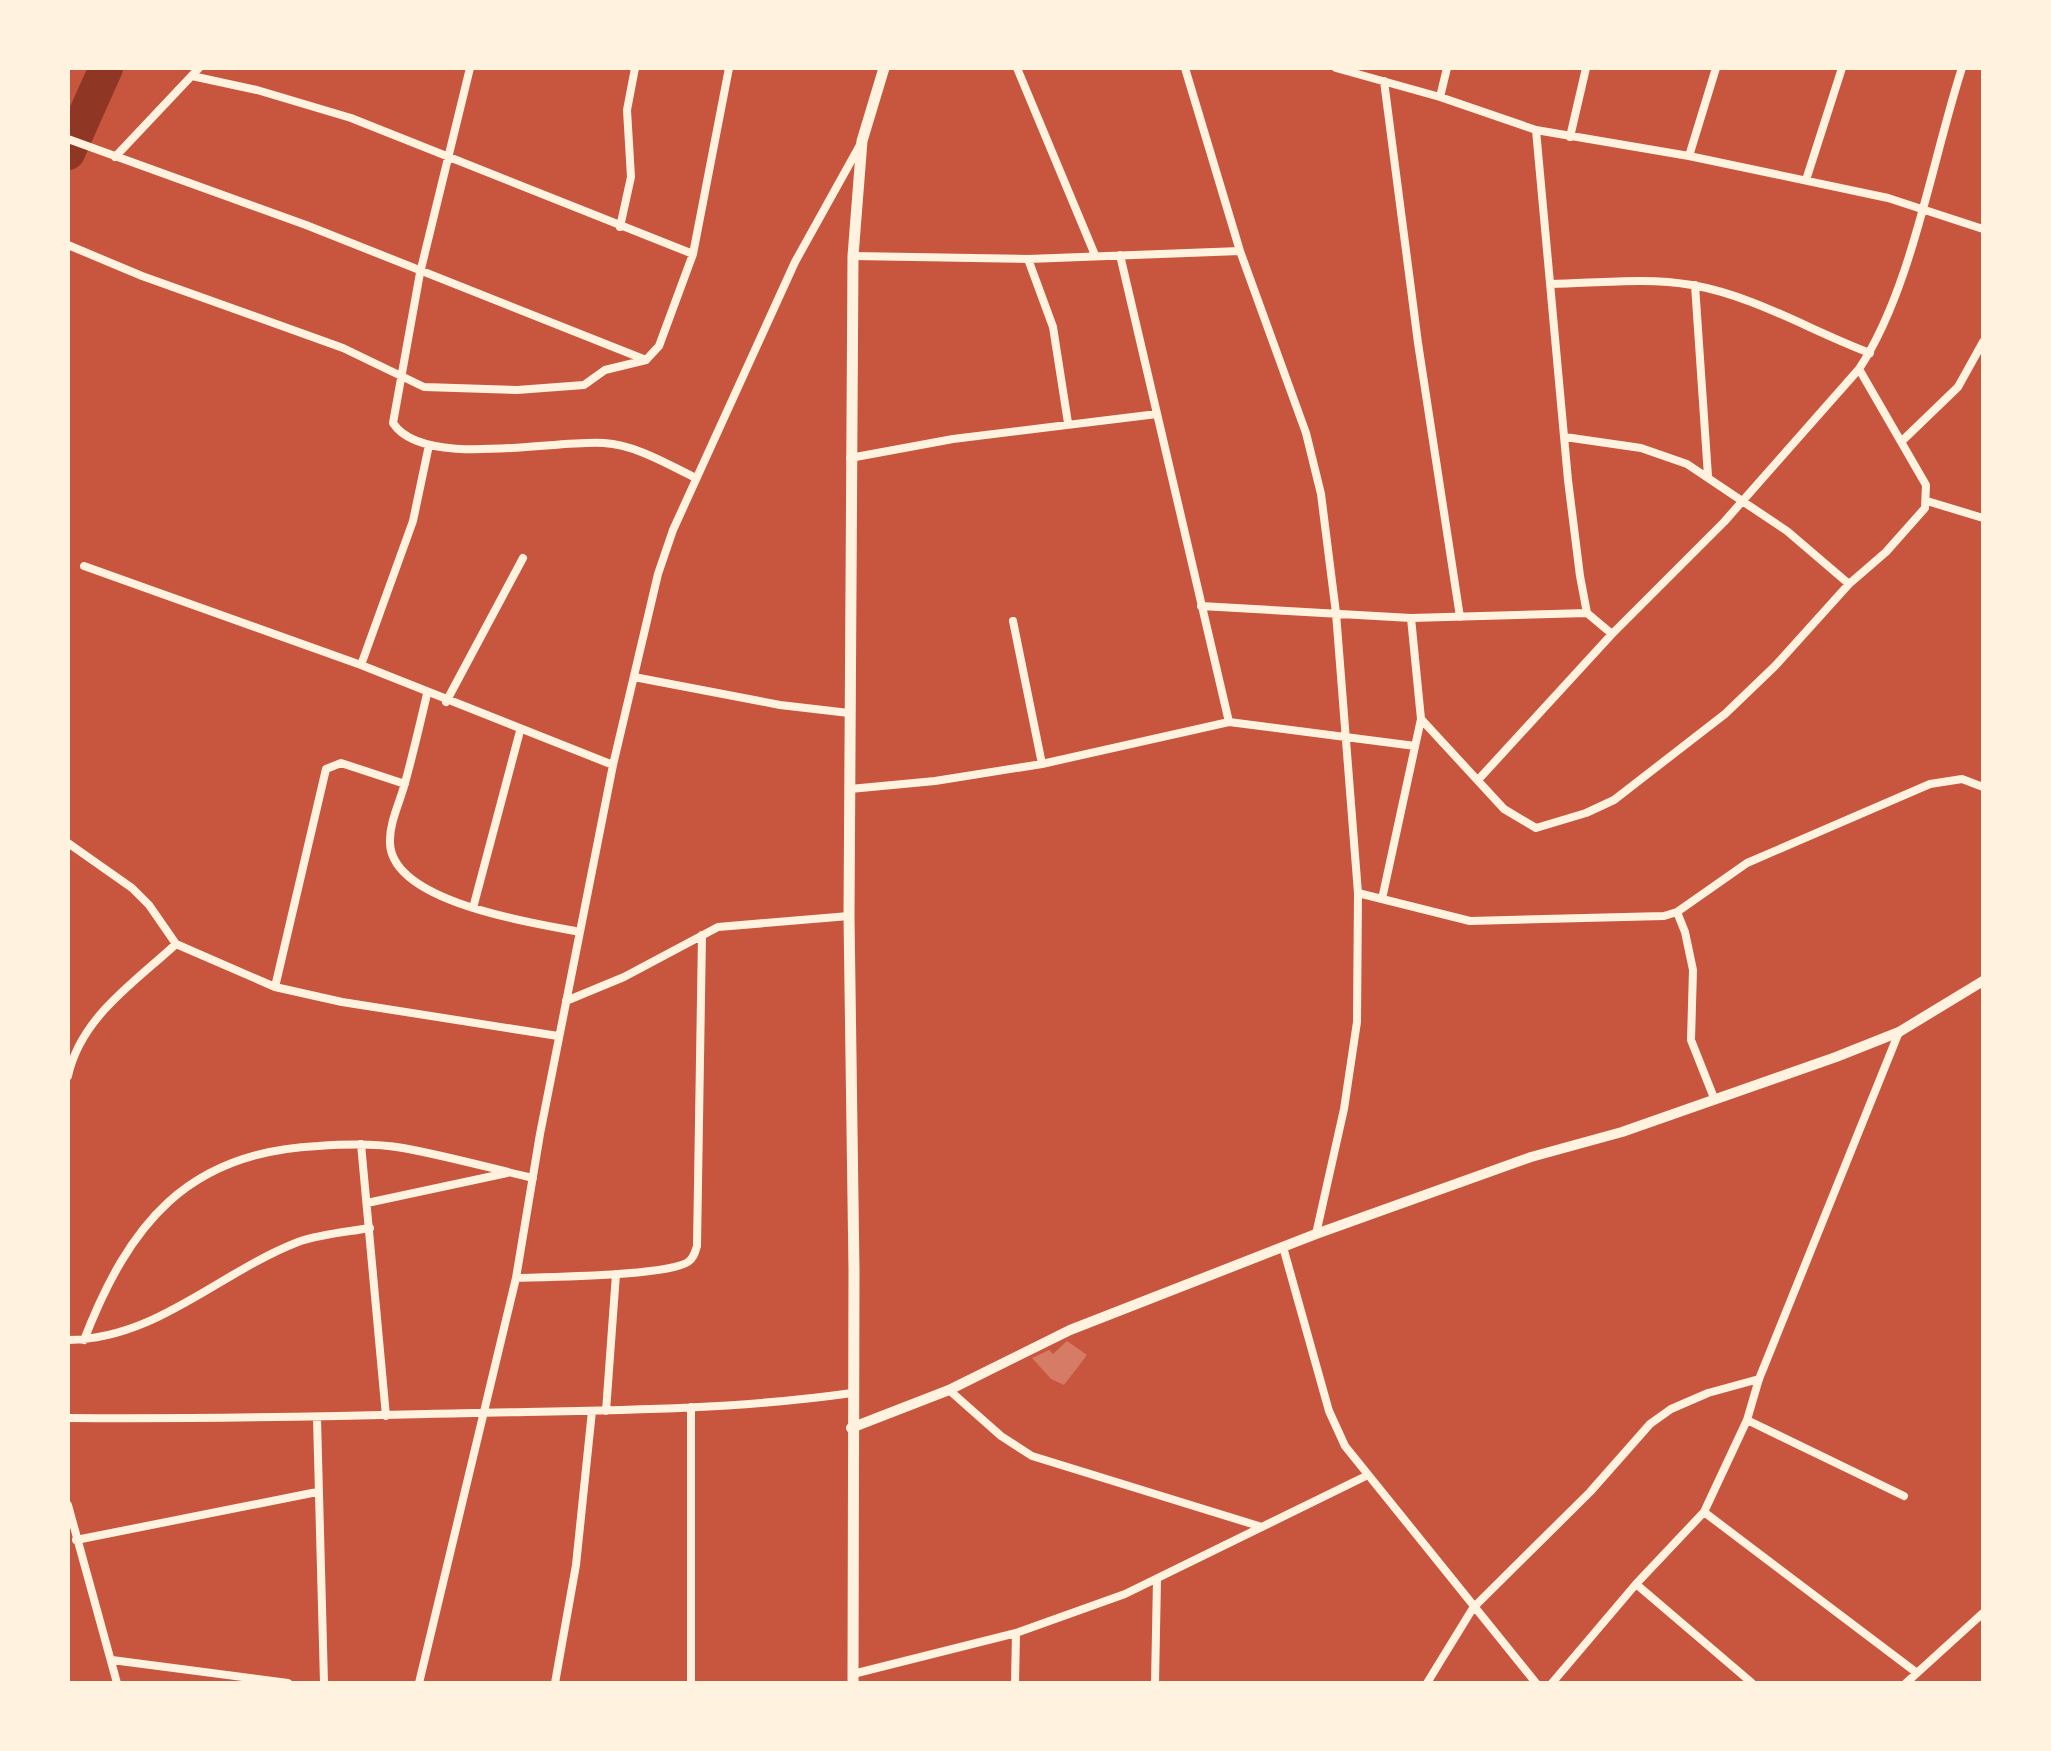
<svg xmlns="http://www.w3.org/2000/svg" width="2051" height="1751" font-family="'IBM Plex Sans',sans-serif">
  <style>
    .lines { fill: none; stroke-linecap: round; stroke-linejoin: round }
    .river { stroke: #8f3625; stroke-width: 34 }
    .building { fill: #d67c66 }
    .minor { stroke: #fff3e0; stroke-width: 8 }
    .tertiary { stroke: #fff3e0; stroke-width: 10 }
    .secondary { stroke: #fff3e0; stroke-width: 11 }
  </style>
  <rect width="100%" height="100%" fill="#c8553d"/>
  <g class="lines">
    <!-- river -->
    <path class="river" d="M68,153L106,68"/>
  </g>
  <!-- building -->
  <path class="building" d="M1067,1341L1087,1355L1064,1385L1051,1379L1032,1358L1049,1350L1053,1354Z"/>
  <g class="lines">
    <!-- minor -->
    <path class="minor" d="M470,68L420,273L393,423C423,470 556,439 604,443C636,445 667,464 696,478
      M1017,68L1095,255
      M1185,68L1240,251L1306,433L1321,494L1336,613L1358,893L1357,1022L1344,1109L1316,1234
      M1336,68L1440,97L1536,130L1689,156L1888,198L1983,229
      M192,76L257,90L351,118L693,254
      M1384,81L1418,343L1460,617
      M1440,97L1447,68
      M1536,130L1568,480L1580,576L1587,613L1612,634
      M1570,137L1586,68
      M68,139L306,225L646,360
      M1689,156L1716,68
      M115,157L199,68
      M1806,180L1842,68
      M620,227L631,177L627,110L635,68
      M68,245L142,276L343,348L424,387L517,390L584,385L605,370L646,360L659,346L693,254L729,68
      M1120,255L1229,722
      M853,256L1028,259L1240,251
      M1028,259L1053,327L1068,423
      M1551,284C1598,283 1647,277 1692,285C1755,296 1811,331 1870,353
      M1695,285L1708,476
      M1565,437L1641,448L1687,464L1787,531L1849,584
      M1902,441L1958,387L1983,342
      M850,458L953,439L1157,414
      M1927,501L1983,518
      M84,566L361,665L613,765
      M1201,606L1411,618L1587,613
      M1411,618L1421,719L1504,809L1536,828L1586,813L1614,800L1725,714L1775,666L1849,584L1886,552L1925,508L1926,485L1859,369
      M1013,621L1042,764
      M361,665L413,521L429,445
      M634,677L780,705L849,713
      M427,694C420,724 413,754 405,783C400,802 389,823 390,843C392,903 535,923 580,932
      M446,702L523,558
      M1478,780L1612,634L1724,522L1859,369C1912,289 1932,160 1962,68
      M850,789L935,781L1042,764L1229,722L1415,746
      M68,843L132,888L149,905L176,944L275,987L342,1002L558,1036
      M1358,893L1470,921L1664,916L1677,912L1747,863L1930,784L1962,779L1983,787
      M1382,899L1421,719
      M473,908L520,731
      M1677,912L1685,932L1693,970L1691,1040L1714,1098
      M275,987L326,769L341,763L405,784
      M566,1001L624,977L718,927L849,916
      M68,1076C81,1017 134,983 176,944
      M361,1144L386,1416
      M367,1203L507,1173
      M1283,1247L1329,1411L1345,1446L1536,1683
      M516,1278C548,1277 666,1276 688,1262C694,1258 695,1252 697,1246L702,935
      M68,1340C157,1339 218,1273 298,1242C320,1234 347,1232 370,1228
      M84,1340C129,1224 187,1152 318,1146C347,1144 375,1143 403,1148C447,1156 490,1168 533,1178
      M949,1390L1001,1436L1032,1456L1262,1527
      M606,1411L616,1274
      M68,1418C188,1419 307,1417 427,1414C568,1410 711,1413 852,1393
      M317,1418L324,1683
      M1747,1420L1904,1496
      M68,1505L117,1683
      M1704,1512L1917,1673
      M76,1540L317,1492
      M1636,1584L1752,1683
      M112,1660L288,1683
      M853,1674L1016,1633L1125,1594L1366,1476
      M419,1683L516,1278L540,1134L613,765L658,574L673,530L795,262L860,145
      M555,1683L576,1565L592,1411
      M691,1683V1407
      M1015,1683L1016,1633
      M1155,1683L1157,1580
      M1427,1683L1473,1608L1590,1492L1650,1424L1671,1409L1708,1393L1759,1379
      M1552,1683L1636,1584L1704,1512L1747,1420L1759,1379L1899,1032
      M1906,1683L1983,1613"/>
    <!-- tertiary -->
    <path class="tertiary" d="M851,1428L949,1390L1070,1330L1316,1234L1531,1157L1622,1132L1836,1057L1899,1032L1983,981"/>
    <!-- secondary -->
    <path class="secondary" d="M853,1683L854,1270L849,916L853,256L862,141L884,68"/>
  </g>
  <!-- border -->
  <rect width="2051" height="1751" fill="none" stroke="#fff3e0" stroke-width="140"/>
</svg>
